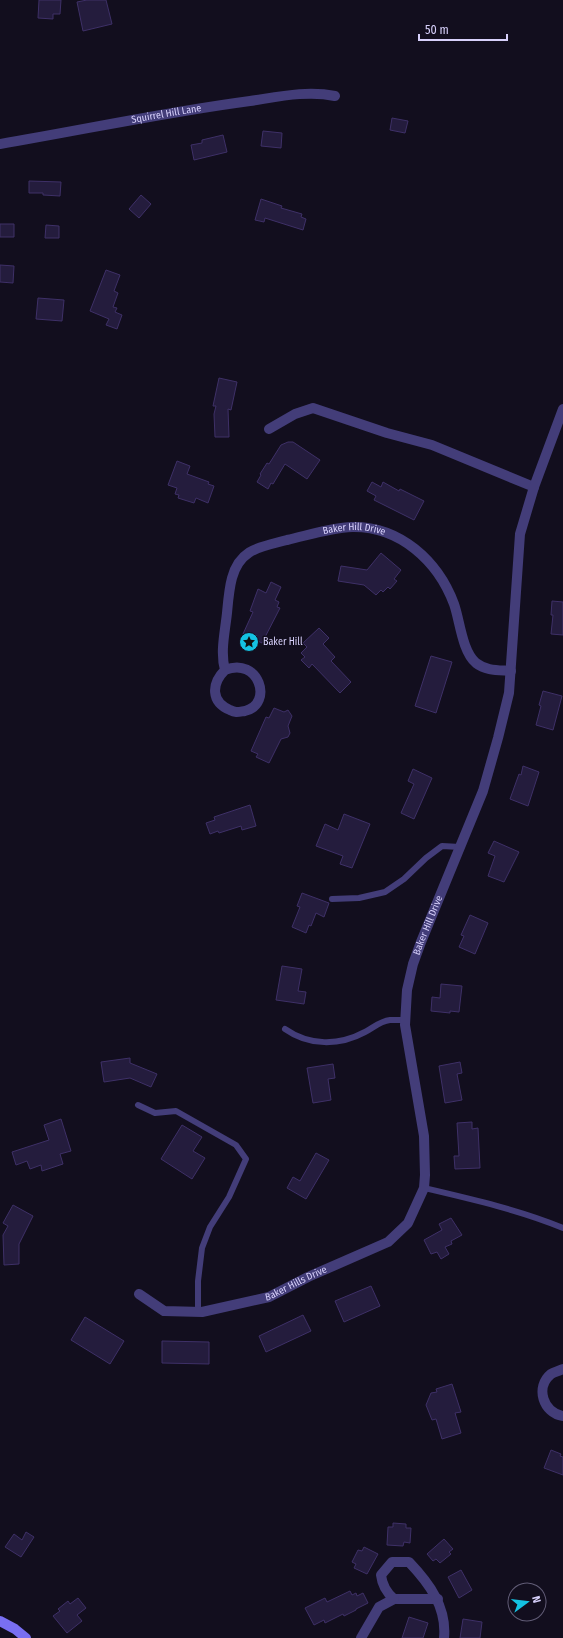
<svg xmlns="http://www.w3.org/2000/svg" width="563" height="1638" font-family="'Fira Sans Condensed',sans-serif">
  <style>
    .building { fill: #241c3d; stroke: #3e3067 }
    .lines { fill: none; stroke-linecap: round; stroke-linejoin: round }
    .lane { stroke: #433d79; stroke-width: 6 }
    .street { stroke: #433d79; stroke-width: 10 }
    .secondary { stroke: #796ff2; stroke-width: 10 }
    .labels { text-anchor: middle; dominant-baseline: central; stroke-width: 3; stroke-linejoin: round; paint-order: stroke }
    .street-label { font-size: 10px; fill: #d7d0fb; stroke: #120e1e }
    .poi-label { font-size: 10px; fill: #d7d0fb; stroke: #120e1e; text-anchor: start }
  </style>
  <rect width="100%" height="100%" fill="#120e1e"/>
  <!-- building -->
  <path class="building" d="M39,0H61L60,14H53V19L38,18Z
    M87,0H106L112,24L83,31L77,2Z
    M392,118L408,121L405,133L390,130Z
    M263,131L282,133L281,148L261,146Z
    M223,135L227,152L194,160L191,145L202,143V140Z
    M29,181L61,182L60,196L43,195V193H29Z
    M141,195L151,204L139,218L129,209Z
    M261,199L282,206L281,208L302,214L301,217L306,219L303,230L265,218L264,222L255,220Z
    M0,224H14V237H0Z
    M46,225L59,226V238H45Z
    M0,265L14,266L13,283L0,282Z
    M106,270L120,275L114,291L118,293L113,307L117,308L115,312L122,315L117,329L106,325L109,319L90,311Z
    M38,298L64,300L62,321L36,319Z
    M219,378L237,382L231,410L228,409L229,437H215L214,414L216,406H213Z
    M288,442H293L320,460L307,479L285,464L273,484L271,483L268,489L257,482L261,475L260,474L267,463L269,464L281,445Z
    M177,461L190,466L187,474L209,482L208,484L214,486L208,503L196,498L194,503L178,498L179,495L175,494L177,488L168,485Z
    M372,482L381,487L383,482L399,491L400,489L424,501L414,520L374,500L376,496L367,491Z
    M381,553L401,570L394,579L397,581L390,589L388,587L383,592L381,590L376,595L364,585L338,581L341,566L367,570Z
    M271,582L281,587L275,600L279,602L277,607L280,608L262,643L243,634L253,612L250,611L258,589L266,593Z
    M552,601L563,602V635L551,634L553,615H551Z
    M319,628L329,638L323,644L335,657L331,661L351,682L340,693L312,664L309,668L301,660L305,657L301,653L307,647L303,643Z
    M431,656L452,662L436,713L415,706Z
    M543,691L562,696L553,730L536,725L541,706L539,705Z
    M274,708L284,712L288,710L292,716L288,726L290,733L288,737L281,739L269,763L256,757L258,754L251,751L266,717L269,718Z
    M523,766L539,772L528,806L510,799L519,774L521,775Z
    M413,769L432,778L414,819L401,813L414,784L408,781Z
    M250,805L256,826L242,830L241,826L219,833L218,831L210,834L206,823L215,820L214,817Z
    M344,814L370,824L352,868L340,864L343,856L316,846L325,824L338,830Z
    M494,841L519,852L504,882L488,876L495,856L488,853Z
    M302,893L329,903L324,917L316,913L311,926L309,925L306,933L292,927L300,907L297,906Z
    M470,915L488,923L475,954L459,947L464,936L461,935Z
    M282,966L302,969L298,991L306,992L304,1004L276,1000Z
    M441,984L462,986L459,1012L450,1011V1013L431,1011L432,997L440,998Z
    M130,1058V1063L157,1074L151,1087L130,1078L104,1082L101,1062Z
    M460,1062L462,1073L457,1074L462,1100L445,1103L439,1066Z
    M333,1064L335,1078L328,1079L331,1100L313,1103L307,1068Z
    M61,1119L71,1151L60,1154L63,1164L42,1171L41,1165L30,1169L27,1161L16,1165L12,1152L49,1140L44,1125Z
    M472,1122V1129L478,1128L480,1168L455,1169L454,1156H459L457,1123Z
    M182,1125L202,1137L193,1151L205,1158L192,1179L161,1159Z
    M316,1153L329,1160L306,1199L287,1188L293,1177L300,1181Z
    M13,1205L33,1216L19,1244V1264L4,1265L3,1235L8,1226L3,1223Z
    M451,1218L462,1235L451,1241L452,1244L445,1247L449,1254L441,1259L437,1252L431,1254L424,1240L442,1230L439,1224Z
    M371,1286L380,1306L344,1322L335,1301Z
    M303,1315L311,1331L266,1352L259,1336Z
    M85,1317L124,1341L110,1364L71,1340Z
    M162,1341L209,1342V1364L162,1363Z
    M452,1384L461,1412L455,1413L461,1433L442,1439L436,1419L432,1420L426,1405L431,1393L437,1392L436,1389Z
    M551,1450L561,1454L560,1456L563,1457V1475L544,1468Z
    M393,1523L406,1524V1528H411L410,1543L404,1542L403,1546L387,1545L388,1527H393Z
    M26,1532L34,1537L21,1557L5,1547L14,1534L22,1540Z
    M444,1539L453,1549L449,1552L451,1554L440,1563L436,1559L433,1561L427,1554Z
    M364,1547L378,1554L367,1574L354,1568L356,1564L352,1562L358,1550L362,1551Z
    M461,1570L472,1590L459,1598L448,1577Z
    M350,1591L352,1595L356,1593L357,1596L363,1593L368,1603L356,1609V1610L344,1616L343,1614L325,1623L324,1620L314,1625L305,1608L325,1598L327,1602Z
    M78,1598L86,1608L77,1615L82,1621L67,1633L53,1616L60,1611L58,1609L68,1601L70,1604Z
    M409,1617L428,1623L423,1638H402Z
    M463,1619L482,1622L480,1638H460Z"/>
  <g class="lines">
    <!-- lane -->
    <path class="lane" d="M332,899L359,898L385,892L404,879L426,858L442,846L460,847
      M285,1029C309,1046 339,1046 365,1032C373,1028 380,1021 390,1020C395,1020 400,1020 405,1020
      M138,1105L155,1113L176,1111L236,1145L246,1159L229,1197L210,1227L202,1248L198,1281V1312
      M424,1188C471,1199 519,1210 563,1228"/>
    <!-- street -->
    <g class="street">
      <path id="s1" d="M0,144C83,130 166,112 250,101C277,97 307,90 335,96"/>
      <path d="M269,429L295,414L313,408L387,433L432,445L534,487"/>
      <path id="s2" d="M225,670C259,656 274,704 245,711C238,712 236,713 230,710C211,702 211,684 225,670C220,652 225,632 227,613C228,602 229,589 232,578C240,548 261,547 287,540C309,535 330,528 352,527C400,526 438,561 454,604C460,621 462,651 476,663C486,671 499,670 511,671"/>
      <path id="s3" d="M139,1294L164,1311L202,1312L269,1297L308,1277L388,1242L408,1223L424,1188L425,1175L424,1136L405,1025L407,990L413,964L421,942L483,791L498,738L509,693L520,534L534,487L563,409"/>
      <path d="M563,1369C559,1371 554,1372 551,1374C535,1387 543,1413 563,1416"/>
      <path d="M394,1599H438"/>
      <path d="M361,1638L379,1607L394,1599C387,1593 382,1584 381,1575L392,1562H409C429,1583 447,1607 444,1638"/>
    </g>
    <!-- secondary -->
    <path class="secondary" d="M0,1621L15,1629L26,1638"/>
  </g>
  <!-- icons -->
  <defs>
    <g id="sight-disc" transform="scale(1)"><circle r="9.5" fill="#14c2e2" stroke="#120e1e"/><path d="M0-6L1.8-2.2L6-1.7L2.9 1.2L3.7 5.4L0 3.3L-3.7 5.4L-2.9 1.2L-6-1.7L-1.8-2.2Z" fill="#111"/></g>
  </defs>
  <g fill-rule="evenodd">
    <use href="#sight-disc" x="249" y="642"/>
  </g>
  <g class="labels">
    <!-- street labels -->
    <g class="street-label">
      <text stroke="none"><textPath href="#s1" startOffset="169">Squirrel Hill Lane</textPath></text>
      <text stroke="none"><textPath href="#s2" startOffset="374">Baker Hill Drive</textPath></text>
      <text stroke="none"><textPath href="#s3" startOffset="602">Baker Hill Drive</textPath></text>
      <text stroke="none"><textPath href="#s3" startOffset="167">Baker Hills Drive</textPath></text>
    </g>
    <!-- poi labels -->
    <g class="poi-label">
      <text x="263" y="642">Baker Hill</text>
    </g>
  </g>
  <!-- north arrow -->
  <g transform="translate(527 1602) rotate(75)"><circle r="19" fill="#120e1e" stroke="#615c76"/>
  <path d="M0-3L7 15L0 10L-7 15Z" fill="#14c2e2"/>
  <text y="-6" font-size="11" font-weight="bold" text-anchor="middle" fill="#d7d0fb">N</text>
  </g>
  <!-- scale -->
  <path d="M419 34v6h88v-6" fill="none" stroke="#d7d0fb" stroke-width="2"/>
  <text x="425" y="34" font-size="12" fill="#d7d0fb" stroke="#120e1e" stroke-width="3" paint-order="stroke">50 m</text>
</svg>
